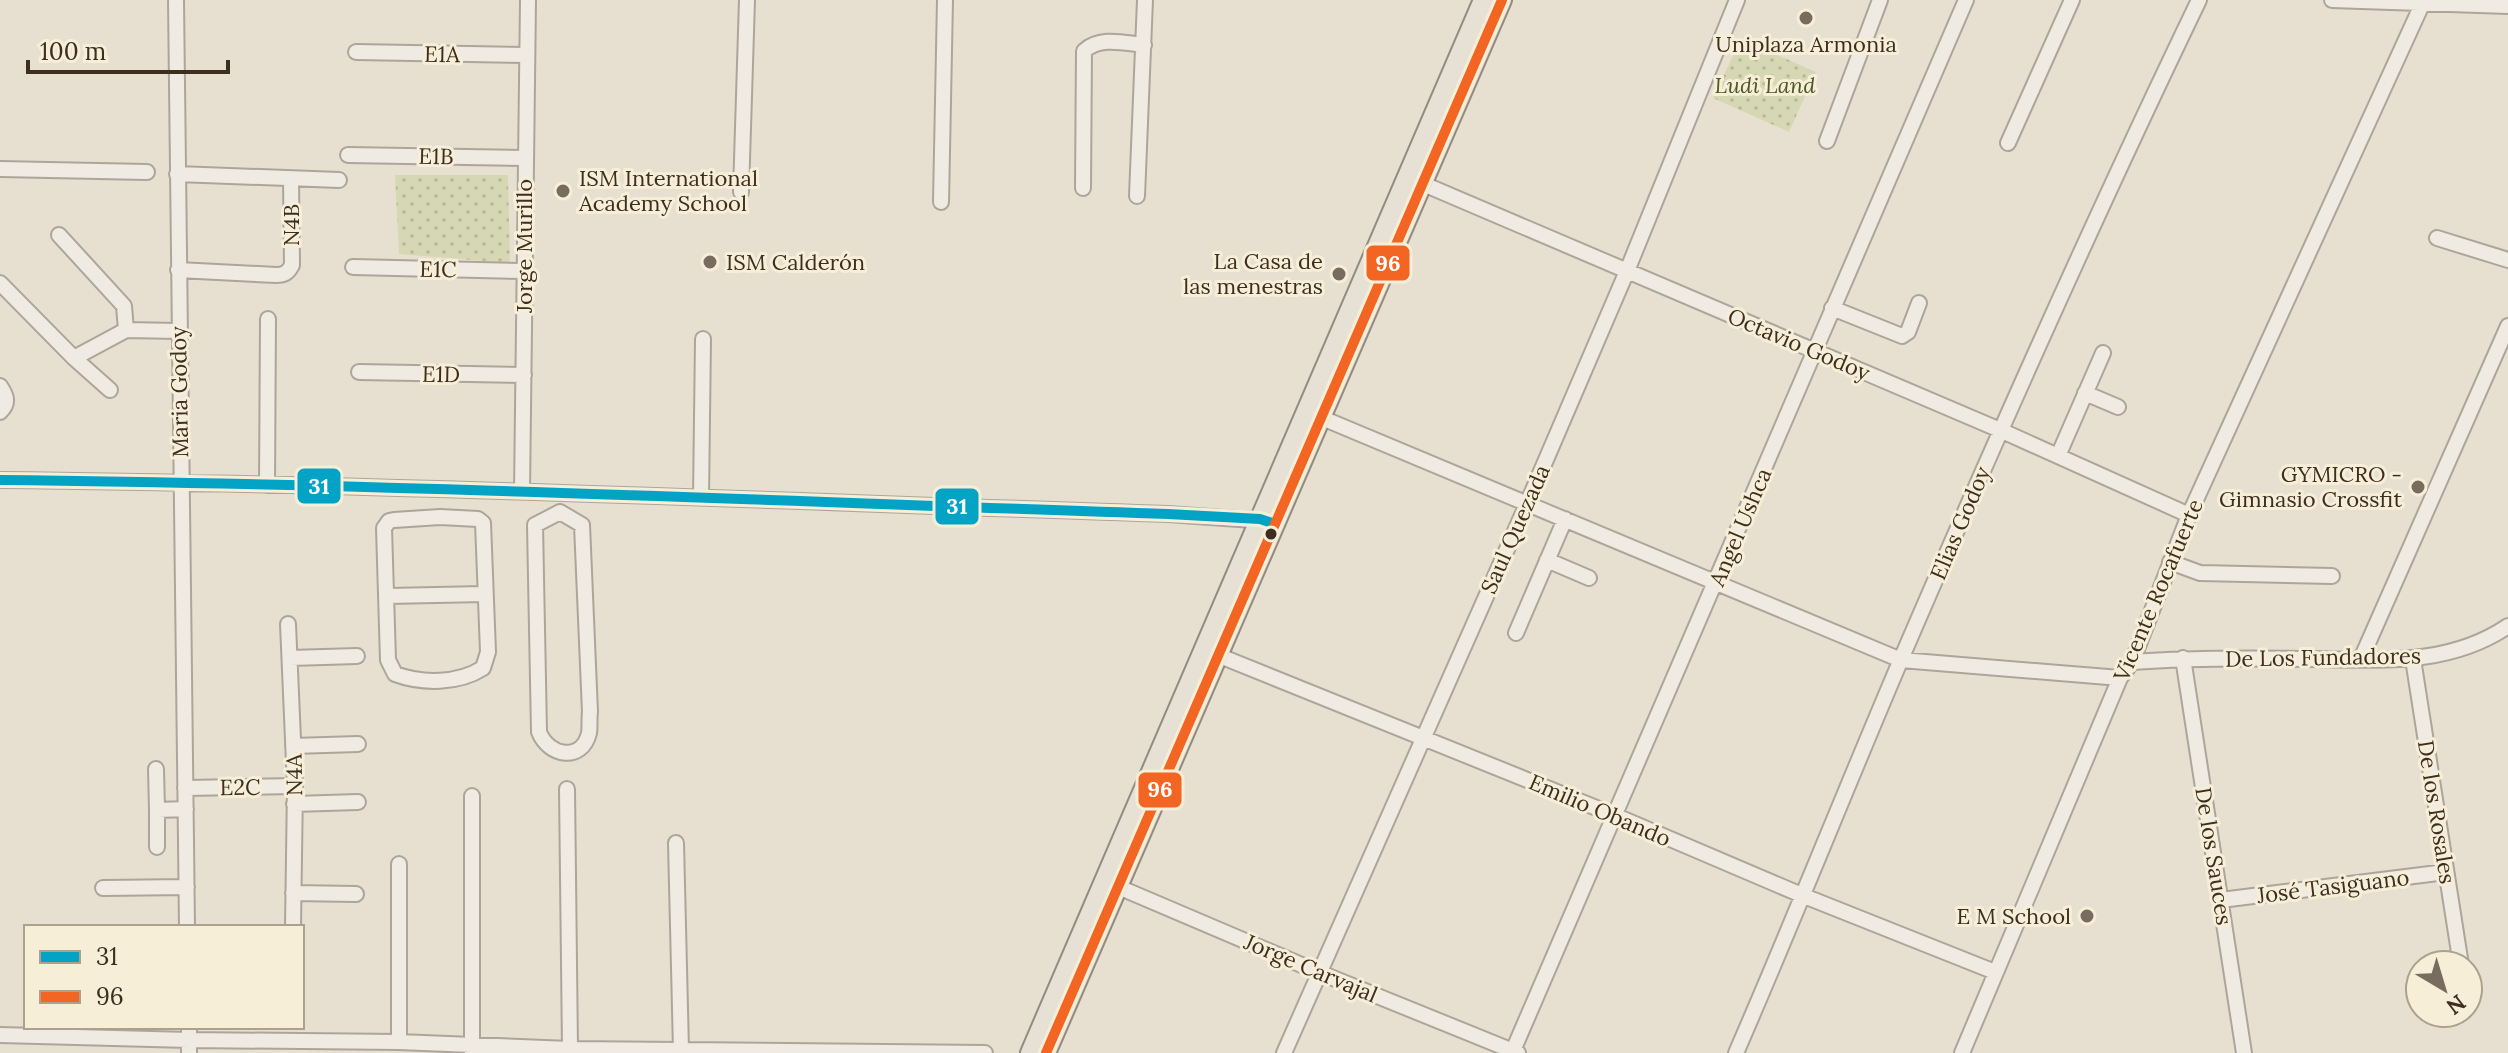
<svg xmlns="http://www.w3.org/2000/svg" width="2508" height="1053" font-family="Lora,serif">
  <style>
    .park { fill: url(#park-dots) }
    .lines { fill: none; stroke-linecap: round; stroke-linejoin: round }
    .minor-casing { stroke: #ada599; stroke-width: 18 }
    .major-casing { stroke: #928b80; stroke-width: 22 }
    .minor { stroke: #efebe3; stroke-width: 14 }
    .major { stroke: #e6e1d4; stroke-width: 18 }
    .bus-1-casing { stroke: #f7eed8; stroke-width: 16 }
    .bus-2-casing { stroke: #f7eed8; stroke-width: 16 }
    .bus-1 { stroke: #03a3c5; stroke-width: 10 }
    .bus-2 { stroke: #f26522; stroke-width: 10 }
    .poi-dot { fill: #786c5e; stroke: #f7eed8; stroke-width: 3 }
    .bus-dot { fill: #3d2e20; stroke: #f7eed8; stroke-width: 3 }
    .labels { text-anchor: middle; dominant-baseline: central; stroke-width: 6; stroke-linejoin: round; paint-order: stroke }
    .poi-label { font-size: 22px; fill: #3d2e20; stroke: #f7eed8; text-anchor: end }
    .street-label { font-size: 22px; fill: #3d2e20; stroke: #f7eed8 }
    .park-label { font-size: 22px; font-style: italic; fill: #4d5a26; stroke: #f7eed8 }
    .line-badge { stroke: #f7eed8; stroke-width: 3 }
    .badge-label { font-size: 22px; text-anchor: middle; font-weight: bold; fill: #fff }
  </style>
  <defs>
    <pattern id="park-dots" width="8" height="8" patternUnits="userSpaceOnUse" patternTransform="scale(2)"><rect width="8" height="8" fill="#d6d7b3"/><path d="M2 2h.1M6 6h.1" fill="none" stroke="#b9b99a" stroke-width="1.8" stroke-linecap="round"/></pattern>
  </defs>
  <rect width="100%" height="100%" fill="#e7e0d1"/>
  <!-- park -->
  <path class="park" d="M1741,39L1816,72L1789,132L1713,98Z
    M395,175H508L510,263L399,254Z"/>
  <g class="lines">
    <!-- minor casing -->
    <g class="minor-casing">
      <path id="minor" d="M176,0L187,927
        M2332,0L2508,6
        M356,52L527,55
        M1827,141L1880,0
        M2008,143L2072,0
        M348,155L524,158
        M0,169L147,172
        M177,174L339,180
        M1414,180L2000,430L2189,515
        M1083,188L1084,51C1100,36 1124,43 1144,45
        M741,192L747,0
        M1137,196L1145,0
        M941,202L945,0
        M59,235L124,306L126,330
        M2437,238L2508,260
        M353,267L523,271
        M178,270L276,275C284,275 288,273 292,265L291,179
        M0,283L74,358L110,390
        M1832,308L1902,336L1908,332L1919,303
        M74,358L126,330L179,331
        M359,372L524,375
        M0,386C6,395 10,403 0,412
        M2085,393L2118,407
        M1315,415L1901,660L2120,678
        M2058,456L2103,353
        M0,480C390,484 779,501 1168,514L1267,521
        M267,485L268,319
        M522,492L528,0
        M701,498L703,339
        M560,512L582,525L590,712C589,719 590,727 589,733C582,762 549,757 539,732L535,525Z
        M440,517L478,519L483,523L488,652L483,668C458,684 422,684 395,674L388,660L384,528L389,521L394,520Z
        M1547,560L1589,578
        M2170,562L2200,573L2332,576
        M388,596L484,594
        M288,624L295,786L293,927
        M1516,633L1565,519
        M1210,652L1614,815L1804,896L1995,972
        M290,658L357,656
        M2183,658L2244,1053
        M2361,659L2508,326
        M2413,659L2461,965
        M2132,662C2189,658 2247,658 2305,659C2376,659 2446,668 2508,626
        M293,746L358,744
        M156,769L157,810L186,809
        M185,788L295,786
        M567,789L570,1049
        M294,804L358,802
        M157,810V847
        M676,843L681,1050
        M1109,883L1318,972L1518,1053
        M103,888L187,887
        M293,893L356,894
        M2221,900L2446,872
        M189,1027V1053
        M0,1035L189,1040L399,1042L570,1049L985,1053
        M399,1042V864
        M472,1053V796
        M1284,1053L1527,504L1627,271L1737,0
        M1512,1053L1966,0
        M1736,1053C1793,922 1846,788 1902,657C1997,436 2095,216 2199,0
        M1962,1053L2120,678L2132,662L2189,515L2424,0"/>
    </g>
    <!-- major casing -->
    <g class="major-casing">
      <path id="major" d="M1030,1053L1483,0
        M1046,1053L1502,0"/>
    </g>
    <!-- minor -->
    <use href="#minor" class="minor"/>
    <!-- major -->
    <use href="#major" class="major"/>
    <!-- bus-1 casing -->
    <g class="bus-1-casing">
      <path id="bus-1" d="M0,480C390,484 779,501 1168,514L1260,519L1275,524"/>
    </g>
    <!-- bus-2 casing -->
    <g class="bus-2-casing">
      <path id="bus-2" d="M1046,1053L1502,0"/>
    </g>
    <!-- bus-1 -->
    <use href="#bus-1" class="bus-1"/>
    <!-- bus-2 -->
    <use href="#bus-2" class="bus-2"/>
  </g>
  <!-- markers -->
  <g class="poi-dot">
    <circle cx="1806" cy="18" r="8"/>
    <circle cx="563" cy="191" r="8"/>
    <circle cx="710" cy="262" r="8"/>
    <circle cx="1339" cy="274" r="8"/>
    <circle cx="2418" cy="487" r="8"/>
    <circle cx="2087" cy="916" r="8"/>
  </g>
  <circle class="bus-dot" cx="1271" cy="534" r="7"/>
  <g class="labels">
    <!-- poi labels -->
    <g class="poi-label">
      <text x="1806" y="44" text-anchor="middle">Uniplaza Armonia</text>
      <text x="579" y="178" text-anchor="start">ISM International<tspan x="579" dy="25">Academy School</tspan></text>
      <text x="1323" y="261">La Casa de<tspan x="1323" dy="25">las menestras</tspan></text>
      <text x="726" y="262" text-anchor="start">ISM Calderón</text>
      <text x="2402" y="474">GYMICRO -<tspan x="2402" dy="25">Gimnasio Crossfit</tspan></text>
      <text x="2071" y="916">E M School</text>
    </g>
    <!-- street labels -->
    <g class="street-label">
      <text transform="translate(442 54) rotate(1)">E1A</text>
      <text transform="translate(436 156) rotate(1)">E1B</text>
      <text transform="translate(291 225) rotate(-90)">N4B</text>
      <text transform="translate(524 246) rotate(-90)">Jorge Murillo</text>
      <text transform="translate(438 269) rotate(1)">E1C</text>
      <text transform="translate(1799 344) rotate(23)">Octavio Godoy</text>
      <text transform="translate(441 374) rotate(1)">E1D</text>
      <text transform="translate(179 392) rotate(-91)">Maria Godoy</text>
      <text transform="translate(1960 523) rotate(-67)">Elias Godoy</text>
      <text transform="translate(1740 527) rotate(-67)">Angel Ushca</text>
      <text transform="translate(1515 529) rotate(-66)">Saul Quezada</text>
      <text transform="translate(2158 590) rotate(-67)">Vicente Rocafuerte</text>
      <text transform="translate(2323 657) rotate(-1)">De Los Fundadores</text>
      <text transform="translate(294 775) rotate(-91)">N4A</text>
      <text transform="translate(240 787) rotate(-1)">E2C</text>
      <text transform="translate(1600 810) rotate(23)">Emilio Obando</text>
      <text transform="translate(2437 812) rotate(81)">De los Rosales</text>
      <text transform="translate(2214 856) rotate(81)">De los Sauces</text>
      <text transform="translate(2333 886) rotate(-7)">José Tasiguano</text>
      <text transform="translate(1311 968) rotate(23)">Jorge Carvajal</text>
    </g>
    <!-- park labels -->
    <g class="park-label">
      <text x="1765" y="85">Ludi Land</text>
    </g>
  </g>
  <g class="line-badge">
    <rect x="1365" y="244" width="46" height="38" rx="8" fill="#f26522"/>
    <rect x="296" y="467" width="46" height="38" rx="8" fill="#03a3c5"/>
    <rect x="934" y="487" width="46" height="39" rx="8" fill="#03a3c5"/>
    <rect x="1137" y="771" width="46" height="38" rx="8" fill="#f26522"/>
  </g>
  <g class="badge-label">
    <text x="1388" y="271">96</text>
    <text x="319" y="494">31</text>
    <text x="957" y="514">31</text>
    <text x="1160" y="797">96</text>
  </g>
  <!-- legend -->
  <rect x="24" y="925" width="280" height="104" fill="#f7eed8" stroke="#ada18e" stroke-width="2"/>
  <rect x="40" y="951" width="40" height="12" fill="#03a3c5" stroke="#ada18e" stroke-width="2"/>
  <text x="96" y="965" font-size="24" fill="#3d2e20">31</text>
  <rect x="40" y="991" width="40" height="12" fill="#f26522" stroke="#ada18e" stroke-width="2"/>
  <text x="96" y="1005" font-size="24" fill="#3d2e20">96</text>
  <!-- north arrow -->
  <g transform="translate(2444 989) rotate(142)"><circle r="38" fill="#f7eed8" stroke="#ada18e" stroke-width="2"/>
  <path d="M0-6L14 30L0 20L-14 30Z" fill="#786c5e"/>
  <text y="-12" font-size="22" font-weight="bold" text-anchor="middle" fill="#3d2e20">N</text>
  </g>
  <!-- scale -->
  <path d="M28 60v12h200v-12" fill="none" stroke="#3d2e20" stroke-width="4"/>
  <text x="40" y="60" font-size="24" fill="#3d2e20" stroke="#f7eed8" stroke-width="6" paint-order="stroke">100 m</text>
</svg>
